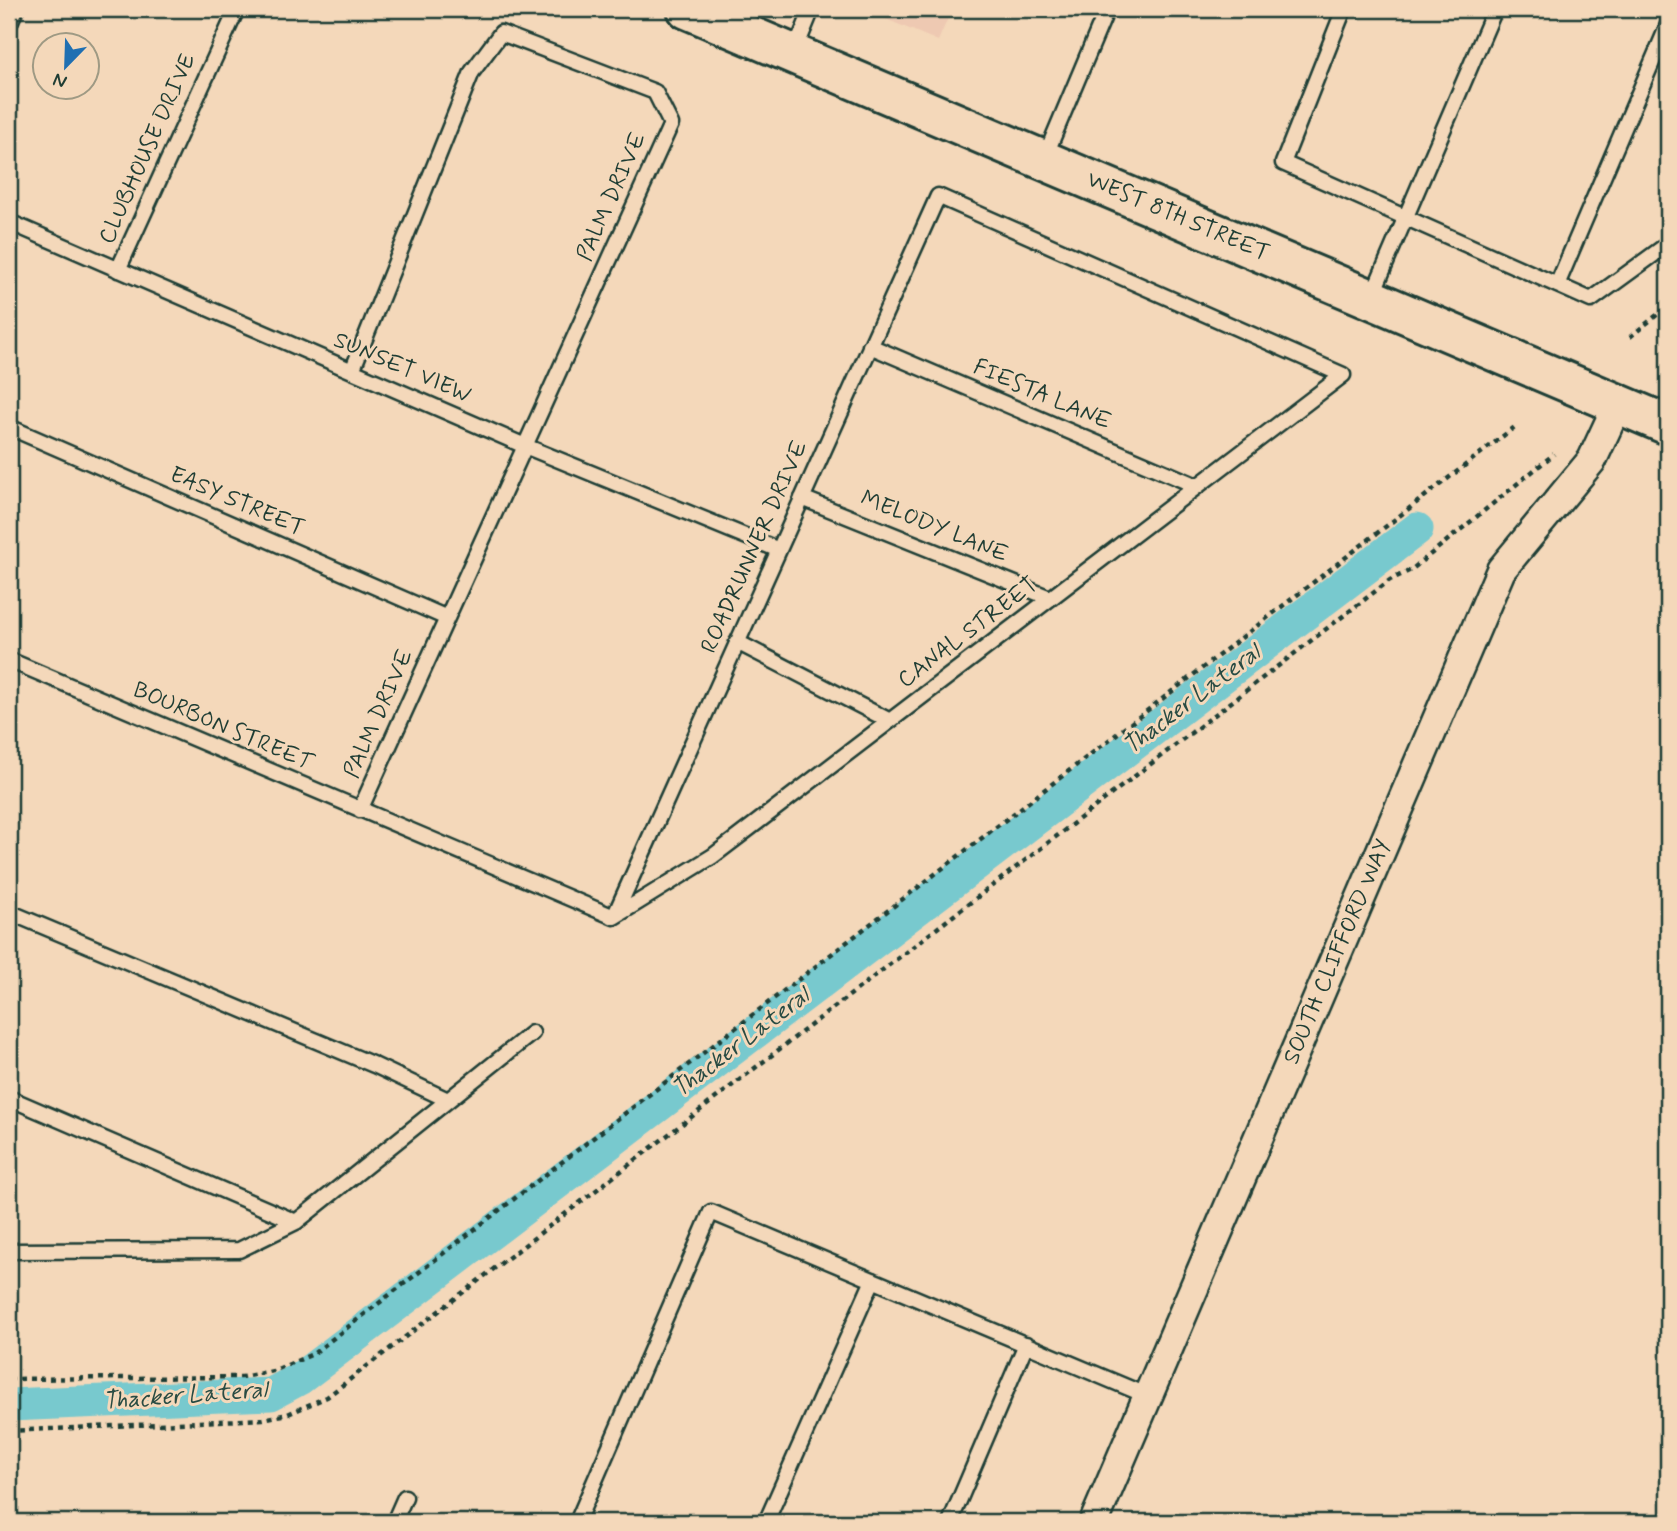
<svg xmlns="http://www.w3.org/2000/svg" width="1677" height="1531" font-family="Mynerve,sans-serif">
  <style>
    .built { fill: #eec9b2 }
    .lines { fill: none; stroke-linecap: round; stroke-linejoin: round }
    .canal { stroke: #78c9ce; stroke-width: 33 }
    .lane-casing { stroke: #1f3d34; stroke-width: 19 }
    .street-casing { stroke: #1f3d34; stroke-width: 33 }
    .secondary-casing { stroke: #1f3d34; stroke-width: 44 }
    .path { stroke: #1f3d34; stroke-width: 4.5; stroke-dasharray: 5 5; stroke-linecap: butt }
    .lane { stroke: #f4d8ba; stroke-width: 14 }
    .street { stroke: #f4d8ba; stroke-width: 28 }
    .secondary { stroke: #f4d8ba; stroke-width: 38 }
    .labels { text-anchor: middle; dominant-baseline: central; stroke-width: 6; stroke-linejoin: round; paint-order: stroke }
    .street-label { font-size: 23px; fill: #1f3d34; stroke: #f4d8ba }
    .water-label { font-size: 24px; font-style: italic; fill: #284b43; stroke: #f4d8ba }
  </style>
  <rect width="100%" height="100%" fill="#f4d8ba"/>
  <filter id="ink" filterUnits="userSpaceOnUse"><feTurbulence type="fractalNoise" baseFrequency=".0143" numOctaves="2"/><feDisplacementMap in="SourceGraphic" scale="14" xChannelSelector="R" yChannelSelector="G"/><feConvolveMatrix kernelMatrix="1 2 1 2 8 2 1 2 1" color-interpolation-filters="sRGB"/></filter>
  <g filter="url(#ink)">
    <!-- built -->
    <path class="built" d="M862,9H952L938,41Z"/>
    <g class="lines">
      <!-- canal -->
      <path class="canal" d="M9,1405L271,1394L299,1379L1417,529"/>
      <!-- lane casing -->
      <g class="lane-casing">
        <path id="lane" d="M1344,9L1283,163L1591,300L1668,244
          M9,25L16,9
          M794,53L812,9
          M1044,159L1107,9
          M938,196L1343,375L713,856L614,917Z
          M9,222L525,446L779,550
          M118,270L237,9
          M1557,285L1668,25
          M1371,298L1495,9
          M870,346L1197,486
          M352,371L472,72L501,33L655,92L671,124L360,810
          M9,427L447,618
          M802,498L1050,598
          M737,642L890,721
          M9,660L614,917
          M9,912L374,1065L448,1100
          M9,1098L296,1222
          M9,1251L239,1250L296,1222L532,1033
          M394,1522L405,1497
          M577,1522L711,1212L1148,1396
          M766,1522L873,1280
          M950,1522L1026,1344"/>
      </g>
      <!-- street casing -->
      <g class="street-casing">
        <path id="street" d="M1094,1522L1501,570L1592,460L1618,404"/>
      </g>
      <!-- secondary casing -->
      <g class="secondary-casing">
        <path id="secondary" d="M687,9L1668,425"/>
      </g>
      <!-- path -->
      <path class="path" d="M1630,337L1668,306
        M9,1379L242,1377L273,1371L313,1354L1516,426
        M9,1431L263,1419L288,1414L327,1397L1390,580L1411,570L1554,454"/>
      <!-- lane -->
      <use href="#lane" class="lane"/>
      <!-- street -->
      <use href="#street" class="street"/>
      <!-- secondary -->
      <use href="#secondary" class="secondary"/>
    </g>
  </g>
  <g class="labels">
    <!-- street labels -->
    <g class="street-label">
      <text transform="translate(148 149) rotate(-66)">CLUBHOUSE DRIVE</text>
      <text transform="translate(612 197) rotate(-66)">PALM DRIVE</text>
      <text transform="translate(1178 217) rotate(23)">WEST 8TH STREET</text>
      <text transform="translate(402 368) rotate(23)">SUNSET VIEW</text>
      <text transform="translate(1042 395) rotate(23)">FIESTA LANE</text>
      <text transform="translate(237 502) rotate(23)">EASY STREET</text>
      <text transform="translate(934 527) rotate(22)">MELODY LANE</text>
      <text transform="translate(755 547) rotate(-66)">ROADRUNNER DRIVE</text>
      <text transform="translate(968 633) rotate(-37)">CANAL STREET</text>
      <text transform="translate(379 714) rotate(-66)">PALM DRIVE</text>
      <text transform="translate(223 727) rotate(23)">BOURBON STREET</text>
      <text transform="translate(1338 952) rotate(-67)">SOUTH CLIFFORD WAY</text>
    </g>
    <!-- water labels -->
    <g class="water-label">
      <text transform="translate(1192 700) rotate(-37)">Thacker Lateral</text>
      <text transform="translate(741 1043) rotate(-37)">Thacker Lateral</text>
      <text transform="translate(185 1396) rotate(-4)">Thacker Lateral</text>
    </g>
  </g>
  <!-- margin -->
  <rect width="1677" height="1531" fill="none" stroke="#f4d8ba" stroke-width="35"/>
  <rect x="18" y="18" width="1642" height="1496" fill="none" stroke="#1f3d34" stroke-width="2.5" filter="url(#ink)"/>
  <!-- north arrow -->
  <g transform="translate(66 66) rotate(203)"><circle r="33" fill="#f4d8ba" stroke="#9f9a84" stroke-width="2"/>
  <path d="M0-5L12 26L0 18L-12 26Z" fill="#1f6fb2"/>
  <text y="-10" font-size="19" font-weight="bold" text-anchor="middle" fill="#1f3d34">N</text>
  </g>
</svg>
